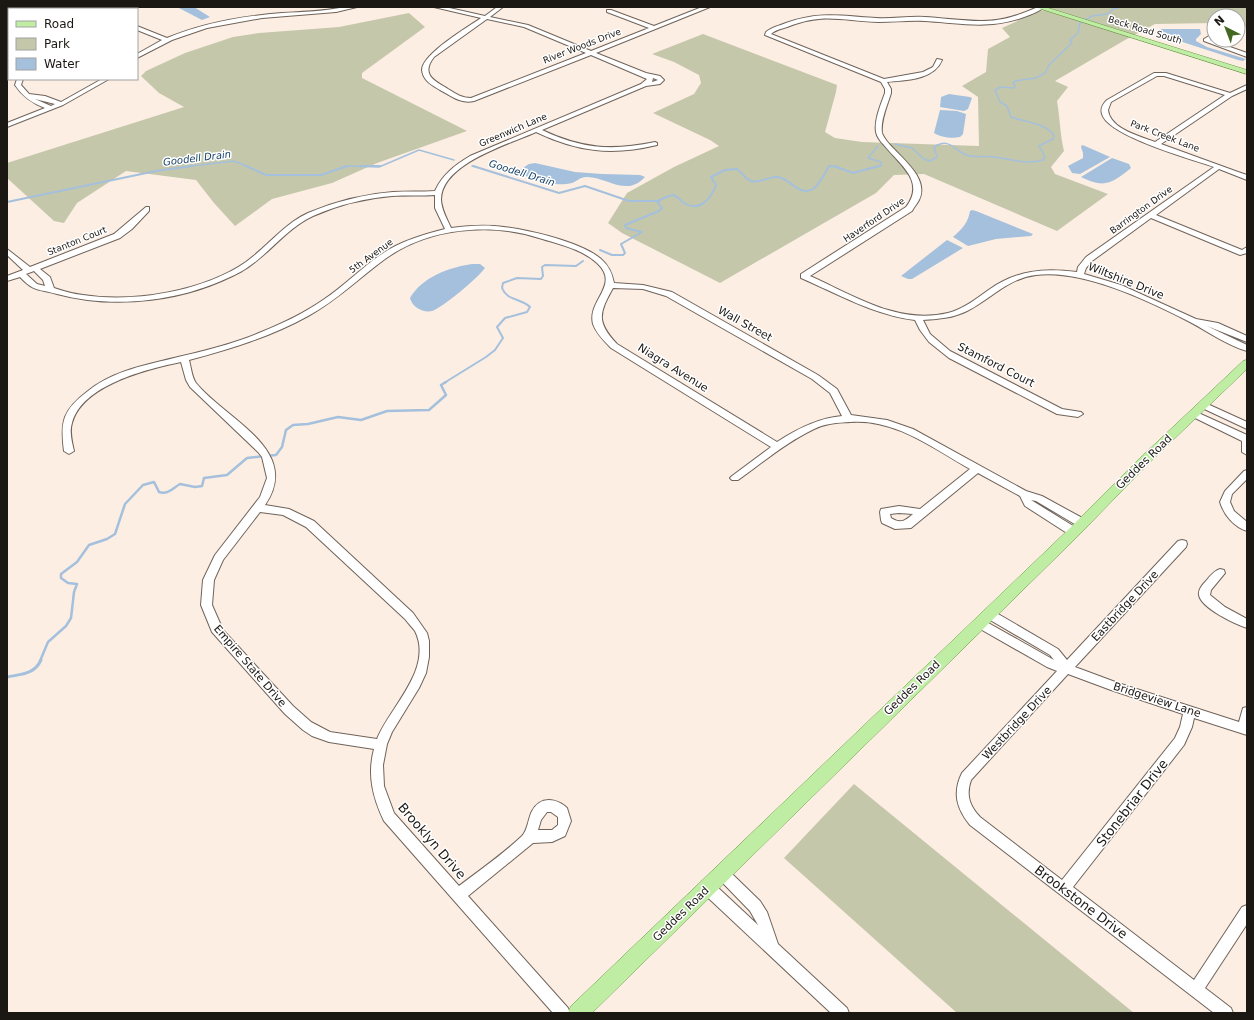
<svg xmlns="http://www.w3.org/2000/svg" width="1254" height="1020" font-family="'DejaVu Sans',sans-serif">
  <style>
    .green { fill: #c5c7aa }
    .water { fill: #a4c0dc }
    .lines { fill: none; stroke-linecap: round; stroke-linejoin: round }
    .stream-far3 { stroke: #a4c0dc; stroke-width: 1.5 }
    .stream-far2 { stroke: #a4c0dc; stroke-width: 2 }
    .stream-far1 { stroke: #a4c0dc; stroke-width: 2.5 }
    .stream { stroke: #a4c0dc; stroke-width: 3 }
    .minor-casing { stroke: #6f635a; stroke-width: 2 }
    .major-casing { stroke: #6a9a48; stroke-width: 1 }
    .minor { fill: #fff; fill-rule: evenodd }
    .major { fill: #bfeda3; fill-rule: evenodd }
    .labels { text-anchor: middle; dominant-baseline: central; stroke-width: 3; stroke-linejoin: round; paint-order: stroke }
    .far-street-label { font-size: 9px; fill: #1b1713; stroke: #fff }
    .far-water-label { font-size: 10px; font-style: italic; fill: #174267; stroke: #fff }
    .street-label { font-size: 11px; fill: #1b1713; stroke: #fff }
    .near-street-label { font-size: 13px; fill: #1b1713; stroke: #fff }
  </style>
  <rect width="100%" height="100%" fill="#fceee3"/>
  <!-- green -->
  <path class="green" d="M1054,7H1247V27L1238,25V16H1214V23L1155,24L1125,40L1055,81L1068,87L1057,101C1060,118 1060,134 1064,151L1051,167L1055,174L1108,194L1057,231L924,174L894,175L876,193L720,283L622,233L608,223L627,193L674,167L719,146L710,140L653,113L694,94L701,83L699,75L674,62L652,54L703,34L837,85L836,92L825,132L835,138L862,142L979,146L978,97L962,86L986,72L988,49L1010,37L1002,28L1037,12Z
    M409,13L425,27L362,73V78L467,131L377,163L332,183L272,199L235,226L214,203L196,180L126,171L77,203L64,223L54,221L7,178V163L184,107L159,93L141,76L146,71L185,53L233,37L259,33L339,27Z
    M854,784L1134,1013H957L784,858Z"/>
  <!-- water -->
  <path class="water" d="M177,7H194L210,17L202,20Z
    M1161,29H1200L1201,34L1196,39V41L1207,47L1246,59L1243,61L1238,60L1167,37L1158,32Z
    M949,94L970,97L972,98L968,109L964,111L940,107L941,97Z
    M940,110L957,111L966,114L963,134L960,137C952,139 940,137 934,133Z
    M1082,145L1085,146L1110,157L1080,174L1072,173L1068,166L1083,158V153L1081,147Z
    M1112,158L1129,164L1131,168C1112,183 1105,189 1081,177Z
    M535,163L575,172L602,174L640,175L645,177C626,198 606,176 586,177C581,177 577,181 572,183C556,187 531,181 518,171L529,164Z
    M972,210L976,211L1033,234L1031,236L996,239L968,246L953,237C962,229 968,223 970,211Z
    M947,240L963,248L912,279H908L901,276Z
    M472,264H480L485,268C478,278 442,308 432,311C423,313 412,307 410,298C422,277 450,267 472,264Z"/>
  <g class="lines">
    <!-- stream-far3 -->
    <path class="stream-far3" d="M895,144L912,148L924,159L930,161L937,157L934,147C951,136 955,153 970,156C978,157 986,156 994,157C1011,159 1026,165 1043,160L1045,157L1039,146L1053,139L1054,135C1045,123 1024,122 1011,117L1007,106L1000,102L995,90L1001,87L1014,88L1015,86L1013,83L1015,81L1036,78L1045,73L1049,65L1072,43L1070,40L1078,33L1080,23L1092,16L1108,14L1113,9L1121,7
      M472,166L477,167
      M184,167L234,161L249,167
      M344,167L348,166L379,167L419,150L454,160
      M828,167L829,166L837,167
      M875,167L881,166V162L868,158L878,146"/>
    <!-- stream-far2 -->
    <path class="stream-far2" d="M246,166L266,175H321L347,166
      M361,166H380
      M473,166L559,193L585,186L629,201H657L669,196L674,195C678,197 681,201 684,203C700,213 711,198 716,185L711,177L725,170L737,169C742,172 745,179 751,181C760,184 768,176 778,177C784,178 789,182 794,186C813,200 820,182 829,166
      M834,166L853,173L879,166
      M7,202L156,171L192,166
      M600,250L612,255H623L625,253L621,244L642,232L626,228L625,225L659,211L662,208L658,203L660,200
      M444,383L486,357L495,350L503,338L497,327L505,318L527,312L530,307C521,298 507,301 502,288L503,283L517,278L541,279L543,276L542,267L545,265L576,266L583,261"/>
    <!-- stream-far1 -->
    <path class="stream-far1" d="M40,661L48,642L66,626L71,618L74,592L77,584L68,583L61,578V574L77,562L89,545L107,539L115,534L125,504L143,485L154,482L159,492C168,495 173,488 180,484L195,487L202,486L204,478L227,475L247,458L276,455L282,447L286,430L293,425L308,424L338,417L361,420L387,411L429,410L446,395L441,385L446,382"/>
    <!-- stream -->
    <path class="stream" d="M7,677C21,674 34,675 41,660"/>
    <!-- minor casing -->
    <g class="minor-casing">
      <path id="minor" d="M111,7H117L119,9H113Z
        M346,7H357L336,12L262,18L207,28L172,40L137,58V54L162,40L137,30V26L167,38C203,23 243,16 282,13C303,12 325,11 346,7Z
        M434,7H445L485,16L497,7H503L490,17L528,25L591,51L649,28L607,12V10H611L654,26L702,7H710L596,53L646,73L660,76L664,80L660,84L646,86L542,130C582,149 612,151 655,142L657,143V145C612,156 578,152 536,132C510,144 442,163 441,199C441,209 447,219 451,228C466,226 480,225 494,226C522,228 580,241 601,259C609,266 612,273 614,283L643,285L672,292L818,375L837,389L851,415L887,420L913,429L1026,491L1042,496L1086,520L1087,523L1086,526H1078L1036,501L1031,500L1078,529L1079,532L1078,535H1070L1025,506L1020,496L978,473L911,528L895,529L882,523L881,520L880,512L881,509L899,506L920,509L970,469C933,448 894,418 850,422C837,423 826,423 814,429C787,442 763,462 738,480H732L730,478L732,476L771,447L611,348C604,341 596,333 593,324C587,300 621,285 597,263C582,249 558,244 539,238C489,222 428,228 385,259C359,278 336,301 308,316C270,337 230,349 189,360C191,367 192,378 196,383C225,419 303,450 265,505L289,509L314,521L413,613L427,633L429,641V657L426,673L419,688L392,732L387,744L383,765L384,786L394,813L459,886C480,870 503,854 522,836C530,828 527,811 539,803C548,797 560,801 567,808L571,821L565,836L552,842L533,843L468,896L568,1008L570,1013H553L384,821C373,798 367,775 374,749L329,742L312,736L303,730L285,714L212,632L201,605L203,580L215,555L260,497L267,478L262,457L258,452L190,387L186,380L181,362C147,369 82,385 72,423C69,432 72,442 74,451L69,454L64,451C60,421 63,410 88,391C114,370 147,365 178,357C204,351 233,344 259,333C281,324 303,314 323,300C346,285 365,264 388,250C405,240 425,234 445,229L435,208V195C421,196 406,195 392,196C366,198 338,205 313,216C285,229 268,256 242,271C187,301 117,310 57,294C39,289 34,292 20,277L7,281V276L23,270L7,255V249L30,267L114,234L146,207H149V211L132,229L120,238L40,269L50,277L54,288C63,291 73,294 83,295C134,303 204,291 246,262C268,246 284,224 308,213C334,202 365,194 393,192C407,191 421,192 435,191C442,175 455,165 470,156L641,84L647,79L591,55L474,101C460,104 452,96 440,90C432,85 423,81 422,70C422,54 468,27 481,18ZM487,19L524,27L586,53L471,98C462,98 456,94 448,89C435,81 420,75 434,57ZM653,78L658,80L652,82ZM34,271L43,280L45,286L37,284L26,274ZM613,288L643,289L666,296L812,379L830,393L842,416C818,418 797,429 777,442L617,344C596,322 599,313 613,288ZM260,512L283,515L306,527L405,619C408,623 412,627 415,631C434,669 389,708 377,739L330,732L311,722L293,706L223,630L212,605L214,580L223,560ZM899,513L913,514C905,521 901,524 891,518L890,514ZM547,812H551L558,817V825L552,830H538L541,820Z
        M1038,7L1043,8C1038,12 1030,15 1024,17C989,30 960,23 925,21C910,20 895,22 879,22C842,21 824,12 787,27C781,29 775,30 771,34L884,79L923,72L933,67L937,59L942,60C934,80 906,80 887,82L891,89V93C888,104 880,120 882,133C884,138 889,144 893,148C905,161 929,180 919,200C917,204 914,207 912,211L810,276C853,295 898,325 948,313C964,309 977,298 990,289C1017,270 1044,268 1077,272L1078,267L1086,257L1214,167C1191,159 1108,136 1102,114C1100,108 1103,104 1107,100L1154,73H1166L1230,93L1247,85V89L1232,96L1161,144L1238,172L1247,175V180L1219,169L1156,215L1242,250L1247,247V253L1240,255L1151,218L1092,261L1086,268L1084,274L1121,285L1196,319L1218,323L1247,336V342L1207,326L1247,345V351C1226,345 1209,332 1190,322C1149,301 1083,269 1036,275C1008,278 991,299 967,311C953,318 938,319 923,320L930,334L950,351L1062,409L1081,412L1083,414L1078,417L1057,414L949,358L929,342L920,330L915,320C874,315 838,294 801,278V274L906,207C926,181 900,165 884,145C881,142 877,137 876,132C874,120 881,104 885,93V89L881,82L765,35L766,32C772,27 779,26 786,23C818,11 842,16 876,18C892,19 908,16 925,17C972,20 992,28 1038,7ZM1157,76H1164L1225,95L1155,142C1140,136 1110,129 1108,110L1111,102Z
        M7,25H9V29H7Z
        M1214,33V37L1210,40L1247,53V57L1204,41V39Z
        M17,79H23L21,85L29,94L45,96L61,102L102,79H109L63,105L7,127V123L45,108C32,103 23,97 15,85ZM35,99L55,104L51,106Z
        M1203,402L1247,422V429L1200,407L1198,405Z
        M1194,411L1247,435V455L1242,452V441L1191,416L1189,414Z
        M1247,470V479L1232,494L1230,502L1234,511L1247,522V531C1234,527 1224,515 1220,502L1225,491L1244,471Z
        M1182,540L1186,541L1187,544L1186,547L1075,667L1118,683L1239,722L1243,708L1247,707V735L1194,718L1192,727L1184,745L1073,887L1194,980L1242,907L1247,905V924L1205,988L1231,1008L1233,1013H1214L970,825C957,809 952,793 962,773L1057,671L1047,667L975,626L973,623L975,620L979,619L983,620L1054,660L1050,655L985,617L984,614L985,611L989,610L993,611L1058,649L1067,660L1178,541ZM1068,674L1111,690L1183,714L1180,727L1175,738L1062,880L980,817C969,805 966,795 971,780Z
        M1220,569L1224,570L1225,573L1211,590L1210,595L1225,607L1247,619V628C1235,624 1201,608 1199,595C1198,590 1203,584 1206,581C1210,576 1214,571 1220,569Z
        M723,868L728,870L760,901L767,912L778,944L847,1008L849,1013H831L703,893L701,888L703,883L708,882L713,883L758,925L750,911L718,878L716,874L718,870Z"/>
    </g>
    <!-- major casing -->
    <g class="major-casing">
      <path id="major" d="M1035,7H1045L1247,70V74Z
        M1247,360V369L1147,465L1079,535L592,1013H568L571,1006L1069,529L1139,459L1243,361Z"/>
    </g>
    <!-- minor -->
    <use href="#minor" class="minor"/>
    <!-- major -->
    <use href="#major" class="major"/>
  </g>
  <g class="labels">
    <!-- far-street labels -->
    <g class="far-street-label">
      <text transform="translate(1145 30) rotate(17)">Beck Road South</text>
      <text transform="translate(582 46) rotate(-21)">River Woods Drive</text>
      <text transform="translate(513 130) rotate(-23)">Greenwich Lane</text>
      <text transform="translate(1165 136) rotate(21)">Park Creek Lane</text>
      <text transform="translate(1141 210) rotate(-36)">Barrington Drive</text>
      <text transform="translate(874 220) rotate(-34)">Haverford Drive</text>
      <text transform="translate(77 241) rotate(-22)">Stanton Court</text>
      <text transform="translate(371 256) rotate(-36)">5th Avenue</text>
    </g>
    <!-- far-water labels -->
    <g class="far-water-label">
      <text transform="translate(197 158) rotate(-7)">Goodell Drain</text>
      <text transform="translate(522 173) rotate(17)">Goodell Drain</text>
    </g>
    <!-- street labels -->
    <g class="street-label">
      <text transform="translate(1126 281) rotate(22)">Wiltshire Drive</text>
      <text transform="translate(745 324) rotate(29)">Wall Street</text>
      <text transform="translate(996 365) rotate(27)">Stamford Court</text>
      <text transform="translate(673 368) rotate(32)">Niagra Avenue</text>
      <text transform="translate(1144 462) rotate(-44)">Geddes Road</text>
      <text transform="translate(1125 606) rotate(-47)">Eastbridge Drive</text>
      <text transform="translate(250 666) rotate(49)">Empire State Drive</text>
      <text transform="translate(912 688) rotate(-44)">Geddes Road</text>
      <text transform="translate(1157 700) rotate(18)">Bridgeview Lane</text>
      <text transform="translate(1017 723) rotate(-47)">Westbridge Drive</text>
      <text transform="translate(681 914) rotate(-44)">Geddes Road</text>
    </g>
    <!-- near-street labels -->
    <g class="near-street-label">
      <text transform="translate(1132 803) rotate(-52)">Stonebriar Drive</text>
      <text transform="translate(432 841) rotate(49)">Brooklyn Drive</text>
      <text transform="translate(1081 902) rotate(37)">Brookstone Drive</text>
    </g>
  </g>
  <!-- border -->
  <rect width="1254" height="1020" fill="none" stroke="#1b1713" stroke-width="16"/>
  <!-- legend -->
  <rect x="8" y="8" width="130" height="72" fill="#ffffff" stroke="#a4a2a1"/>
  <rect x="16" y="21" width="20" height="6" fill="#bfeda3" stroke="#a4a2a1"/>
  <text x="44" y="28" font-size="12" fill="#1b1713">Road</text>
  <rect x="16" y="38" width="20" height="12" fill="#c5c7aa" stroke="#a4a2a1"/>
  <text x="44" y="48" font-size="12" fill="#1b1713">Park</text>
  <rect x="16" y="58" width="20" height="12" fill="#a4c0dc" stroke="#a4a2a1"/>
  <text x="44" y="68" font-size="12" fill="#1b1713">Water</text>
  <!-- north arrow -->
  <g transform="translate(1226 28) rotate(318)"><circle r="19" fill="#ffffff" stroke="#a4a2a1"/>
  <path d="M0-3L7 15L0 10L-7 15Z" fill="#426822"/>
  <text y="-6" font-size="11" font-weight="bold" text-anchor="middle" fill="#1b1713">N</text>
  </g>
</svg>
